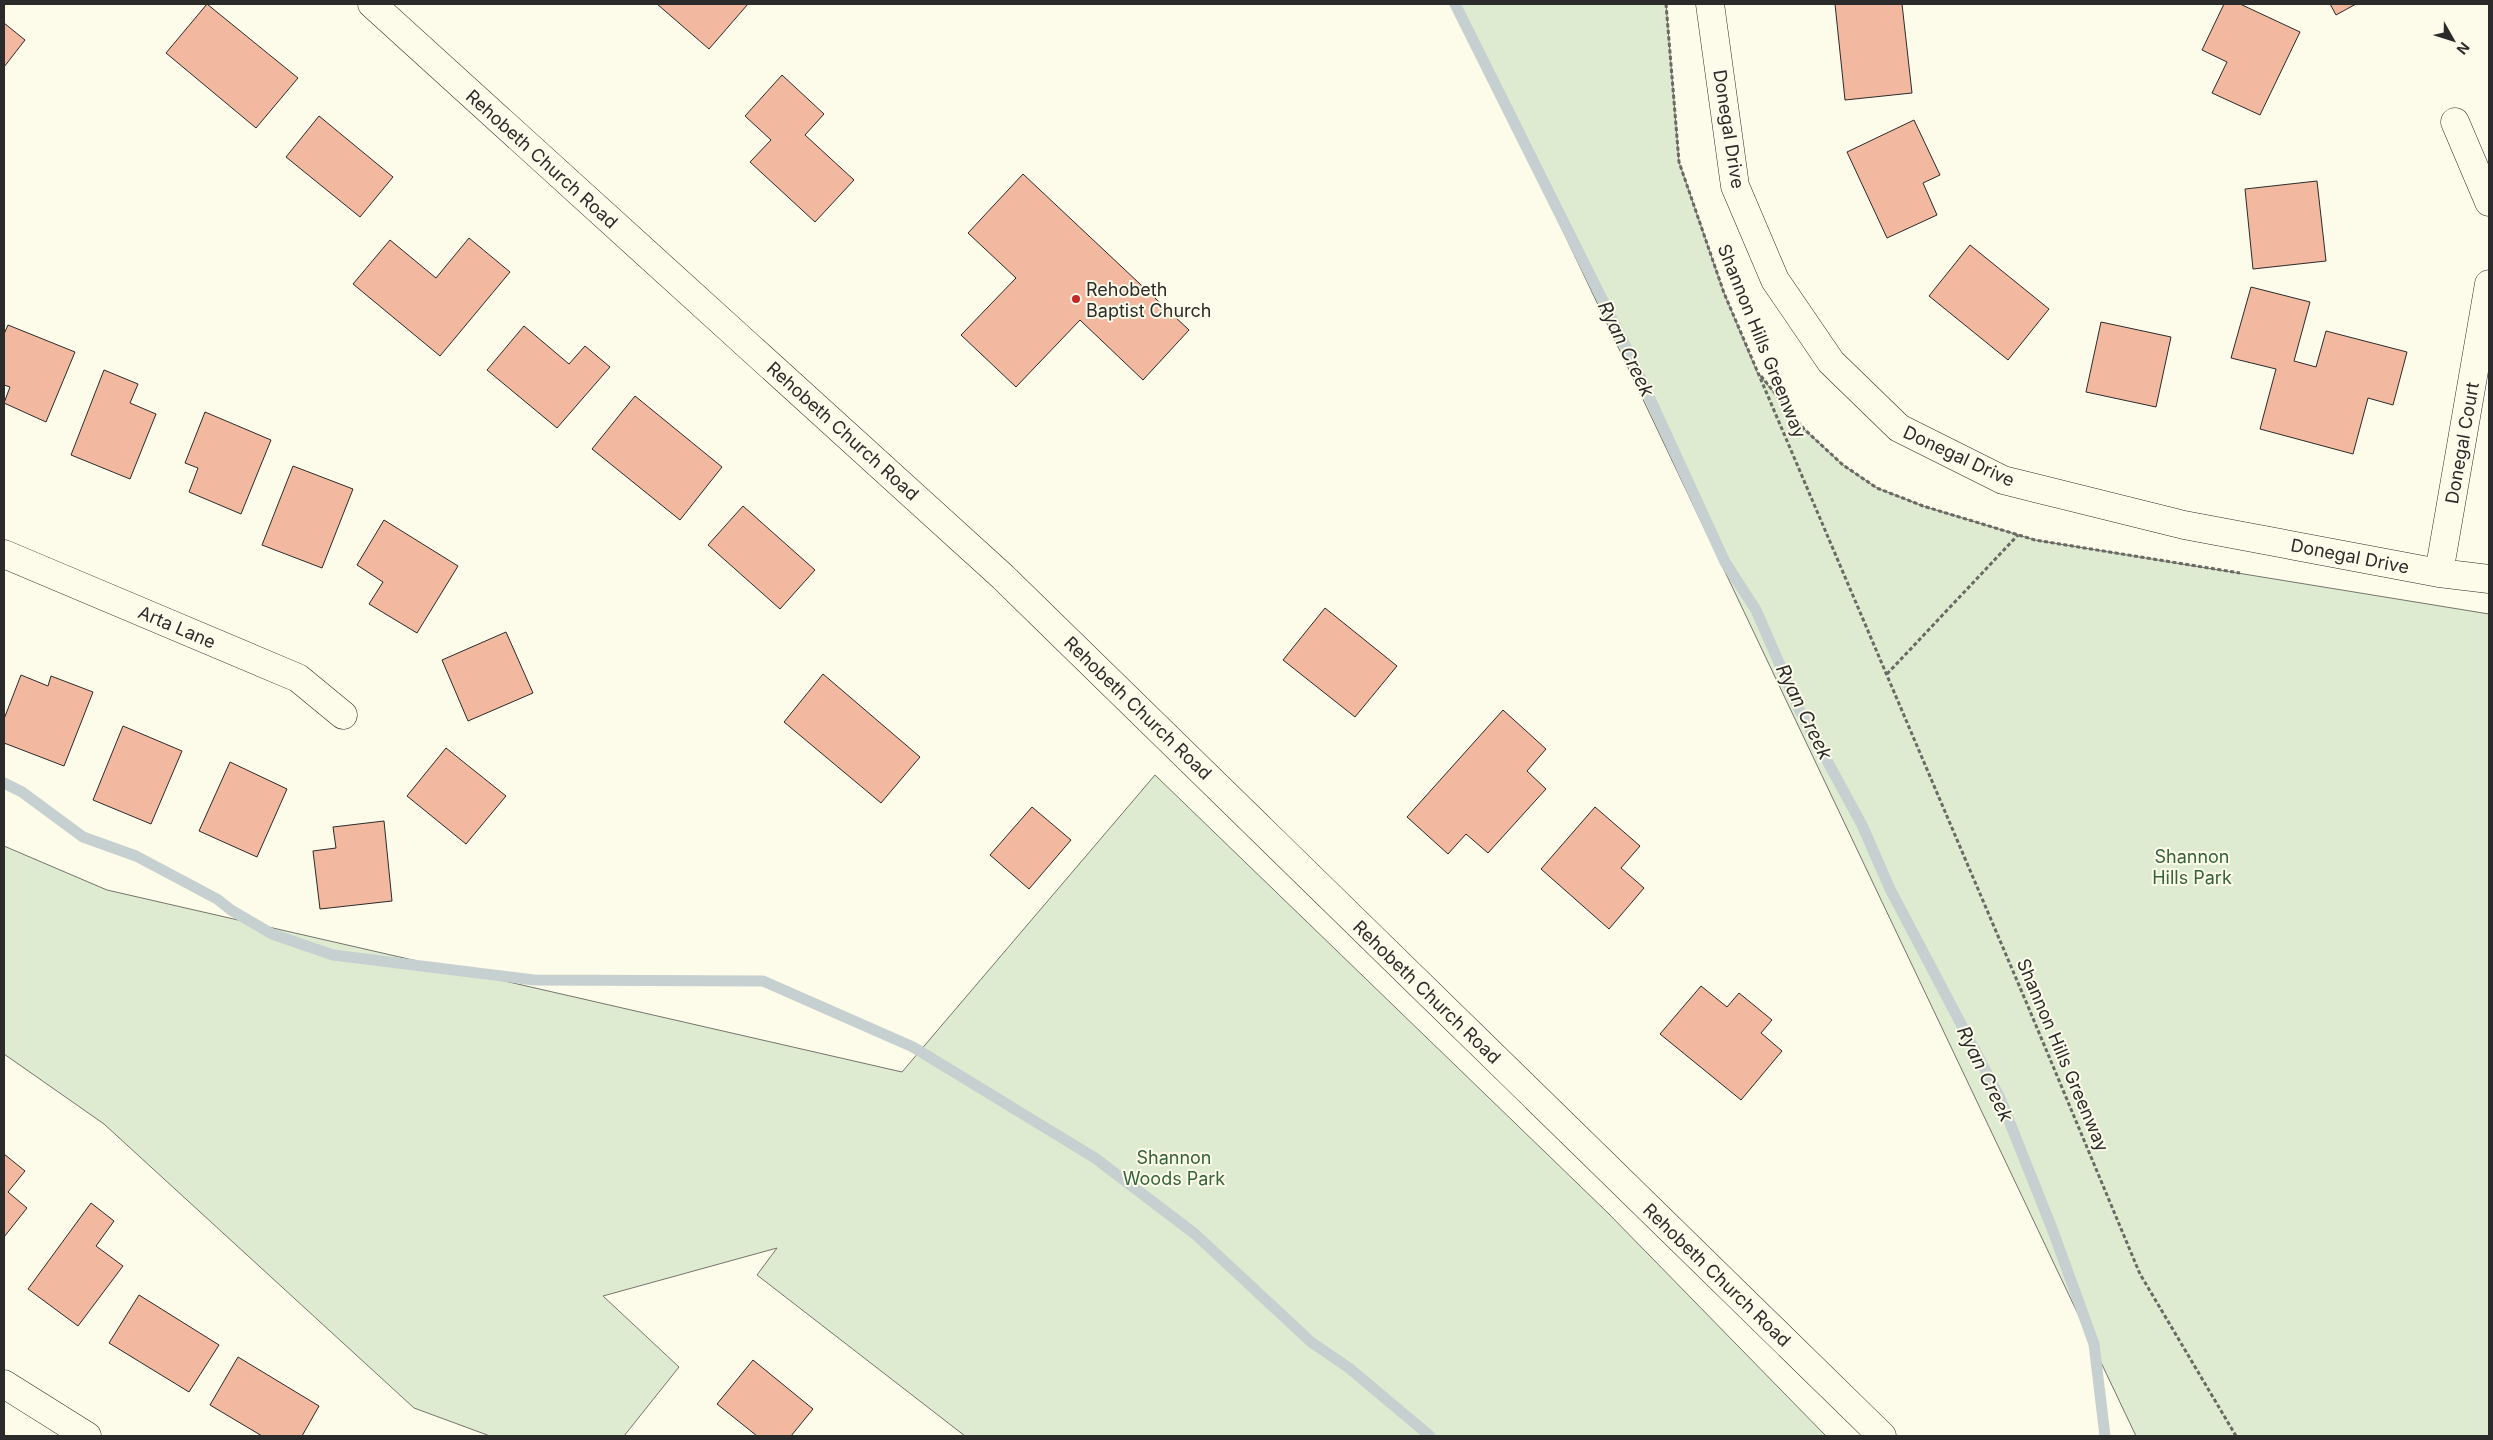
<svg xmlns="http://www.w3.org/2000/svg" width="2493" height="1440" font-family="Inter,sans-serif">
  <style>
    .green { fill: #deebd1; stroke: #74746e }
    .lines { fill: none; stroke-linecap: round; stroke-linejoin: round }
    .stream { stroke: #c7d0d0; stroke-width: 11 }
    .building { fill: #f2b8a0; stroke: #2b2b2b }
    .minor-casing { stroke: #2b2b2b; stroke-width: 29 }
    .path { stroke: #6a6964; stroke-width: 3; stroke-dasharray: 4 2.5; stroke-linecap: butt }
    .minor { stroke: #fdfbea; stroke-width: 28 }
    .poi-dot { fill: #c62828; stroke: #fdfbea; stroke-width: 2 }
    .labels { text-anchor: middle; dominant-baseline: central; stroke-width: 4; stroke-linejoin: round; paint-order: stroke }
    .street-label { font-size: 18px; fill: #2b2b2b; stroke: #fdfbea }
    .poi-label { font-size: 18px; fill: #2b2b2b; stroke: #fdfbea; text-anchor: start }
    .park-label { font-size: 18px; fill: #34623c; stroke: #fdfbea }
    .water-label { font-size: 19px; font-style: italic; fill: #2b2b2b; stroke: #fdfbea }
  </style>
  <rect width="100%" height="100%" fill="#fdfbea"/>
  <!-- green -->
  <path class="green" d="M1455,4H1666L1679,162L1724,293L1757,372L1804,429L1843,465L1877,488L1923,506L2035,540L2489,614V1436H2136Z
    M1155,775L1607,1212L1826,1436H965L757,1275L777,1248L603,1296L679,1367L624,1436H490L414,1408L104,1124L4,1054V846L107,890L902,1072Z"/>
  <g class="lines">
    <!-- stream -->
    <path class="stream" d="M1455,4L1630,355L1725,562L1756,610L1799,709L1862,825L1890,889L2000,1098L2053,1231L2094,1344L2105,1436
      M4,783L22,792L83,837L136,856L217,899L231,910L272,934L333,955L534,980L763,981L913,1047L1095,1158L1195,1234L1311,1342L1349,1368L1430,1436"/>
  </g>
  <!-- building -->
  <path class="building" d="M207,4L298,78L256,128L166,53Z
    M657,4H748L709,49Z
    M1835,4H1902L1912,93L1845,100Z
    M2224,4H2240L2300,32L2260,115L2212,93L2227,62L2202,50Z
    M2330,4H2356L2336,15Z
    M4,23L25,40L4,67Z
    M782,75L824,114L805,135L854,180L815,222L750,162L771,140L745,116Z
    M319,116L393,177L360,217L286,157Z
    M1914,120L1940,175L1923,183L1937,215L1887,238L1847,152Z
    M1023,174L1189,330L1143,380L1080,320L1016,387L961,335L1016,278L968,233Z
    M2317,181L2326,261L2253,269L2245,189Z
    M469,238L510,272L440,356L353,284L390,240L436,278Z
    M1970,245L2049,309L2008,360L1929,296Z
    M2251,287L2310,302L2294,361L2316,367L2326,331L2407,352L2393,405L2368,398L2353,454L2260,429L2276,369L2231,358Z
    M2101,322L2171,337L2156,407L2086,392Z
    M8,325L75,352L46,422L4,403L10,387L4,385V334Z
    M524,326L569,364L585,346L610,367L557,428L487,370Z
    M104,370L138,384L130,403L156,414L130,479L71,455Z
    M635,396L722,467L680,520L592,449Z
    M205,412L271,440L241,514L189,492L198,468L185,463Z
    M293,466L353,489L322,568L262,545Z
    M743,506L815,570L780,609L708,545Z
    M384,520L458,566L417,633L369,604L383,582L357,565Z
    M1325,608L1397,666L1355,717L1283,660Z
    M506,632L533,693L468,721L442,660Z
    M823,674L920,757L881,803L784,722Z
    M21,675L48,686L51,676L93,692L64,766L4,743V719Z
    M1503,710L1546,749L1527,771L1546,789L1488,853L1466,834L1448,854L1407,817Z
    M123,726L182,751L151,824L93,800Z
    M446,748L506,796L466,844L407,796Z
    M230,762L287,789L257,857L199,831Z
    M1032,807L1071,840L1029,889L990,855Z
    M1595,807L1640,846L1621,868L1644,888L1609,929L1541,869Z
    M384,821L392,901L320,909L313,851L336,848L333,827Z
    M1701,986L1727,1007L1739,993L1772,1020L1761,1033L1782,1051L1741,1100L1660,1034Z
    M4,1154L25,1171L8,1192L27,1208L4,1237Z
    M91,1203L114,1221L96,1246L123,1266L78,1326L28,1289Z
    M139,1295L219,1345L189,1392L109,1343Z
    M238,1357L319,1406L302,1436H262L210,1405Z
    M753,1360L813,1409L791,1436H757L717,1404Z"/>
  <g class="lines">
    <!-- minor casing -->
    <g class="minor-casing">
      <path id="minor" d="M372,4L1003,577L1882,1436
        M1710,4L1735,186L1775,280L1831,362L1899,428L2003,480L2184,525L2439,573L2489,579
        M2455,122L2489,202
        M4,554L298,678L343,715
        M2439,573L2489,284
        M4,1384L87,1436"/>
    </g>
    <!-- path -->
    <path class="path" d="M1666,4L1679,162L1724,293L2027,1004L2140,1274L2236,1436
      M1761,376L1804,429L1843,465L1877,488L1923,506L2035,540L2240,573
      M1887,674L2018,535"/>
    <!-- minor -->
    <use href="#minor" class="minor"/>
  </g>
  <!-- markers -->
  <circle class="poi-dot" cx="1076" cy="299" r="5"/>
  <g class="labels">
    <!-- street labels -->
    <g class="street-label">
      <text transform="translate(1729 129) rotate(81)">Donegal Drive</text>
      <text transform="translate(542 159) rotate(42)">Rehobeth Church Road</text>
      <text transform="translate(1762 341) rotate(68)">Shannon Hills Greenway</text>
      <text transform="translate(843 431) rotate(42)">Rehobeth Church Road</text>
      <text transform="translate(2462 443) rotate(-80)">Donegal Court</text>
      <text transform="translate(1959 456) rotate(25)">Donegal Drive</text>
      <text transform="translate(2350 556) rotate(11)">Donegal Drive</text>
      <text transform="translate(177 627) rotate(23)">Arta Lane</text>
      <text transform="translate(1138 708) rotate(44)">Rehobeth Church Road</text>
      <text transform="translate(1427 992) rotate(44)">Rehobeth Church Road</text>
      <text transform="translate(2063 1055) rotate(67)">Shannon Hills Greenway</text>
      <text transform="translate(1717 1275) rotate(44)">Rehobeth Church Road</text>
    </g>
    <!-- poi labels -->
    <g class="poi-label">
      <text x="1086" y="289">Rehobeth<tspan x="1086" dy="21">Baptist Church</tspan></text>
    </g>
    <!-- park labels -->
    <g class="park-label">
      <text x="2192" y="856">Shannon<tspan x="2192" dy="21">Hills Park</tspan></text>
      <text x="1174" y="1157">Shannon<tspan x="1174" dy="21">Woods Park</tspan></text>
    </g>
    <!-- water labels -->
    <g class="water-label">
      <text transform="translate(1626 349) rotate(64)">Ryan Creek</text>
      <text transform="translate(1804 712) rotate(64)">Ryan Creek</text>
      <text transform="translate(1985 1074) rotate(64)">Ryan Creek</text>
    </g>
  </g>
  <!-- border -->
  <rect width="2493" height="1440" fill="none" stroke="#2b2b2b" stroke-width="10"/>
  <!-- north arrow -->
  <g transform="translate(2453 40) rotate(129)" stroke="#fdfbea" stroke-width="4" paint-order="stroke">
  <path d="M0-4L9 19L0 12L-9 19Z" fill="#2b2b2b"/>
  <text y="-8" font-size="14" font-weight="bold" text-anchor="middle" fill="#2b2b2b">N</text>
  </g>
</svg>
